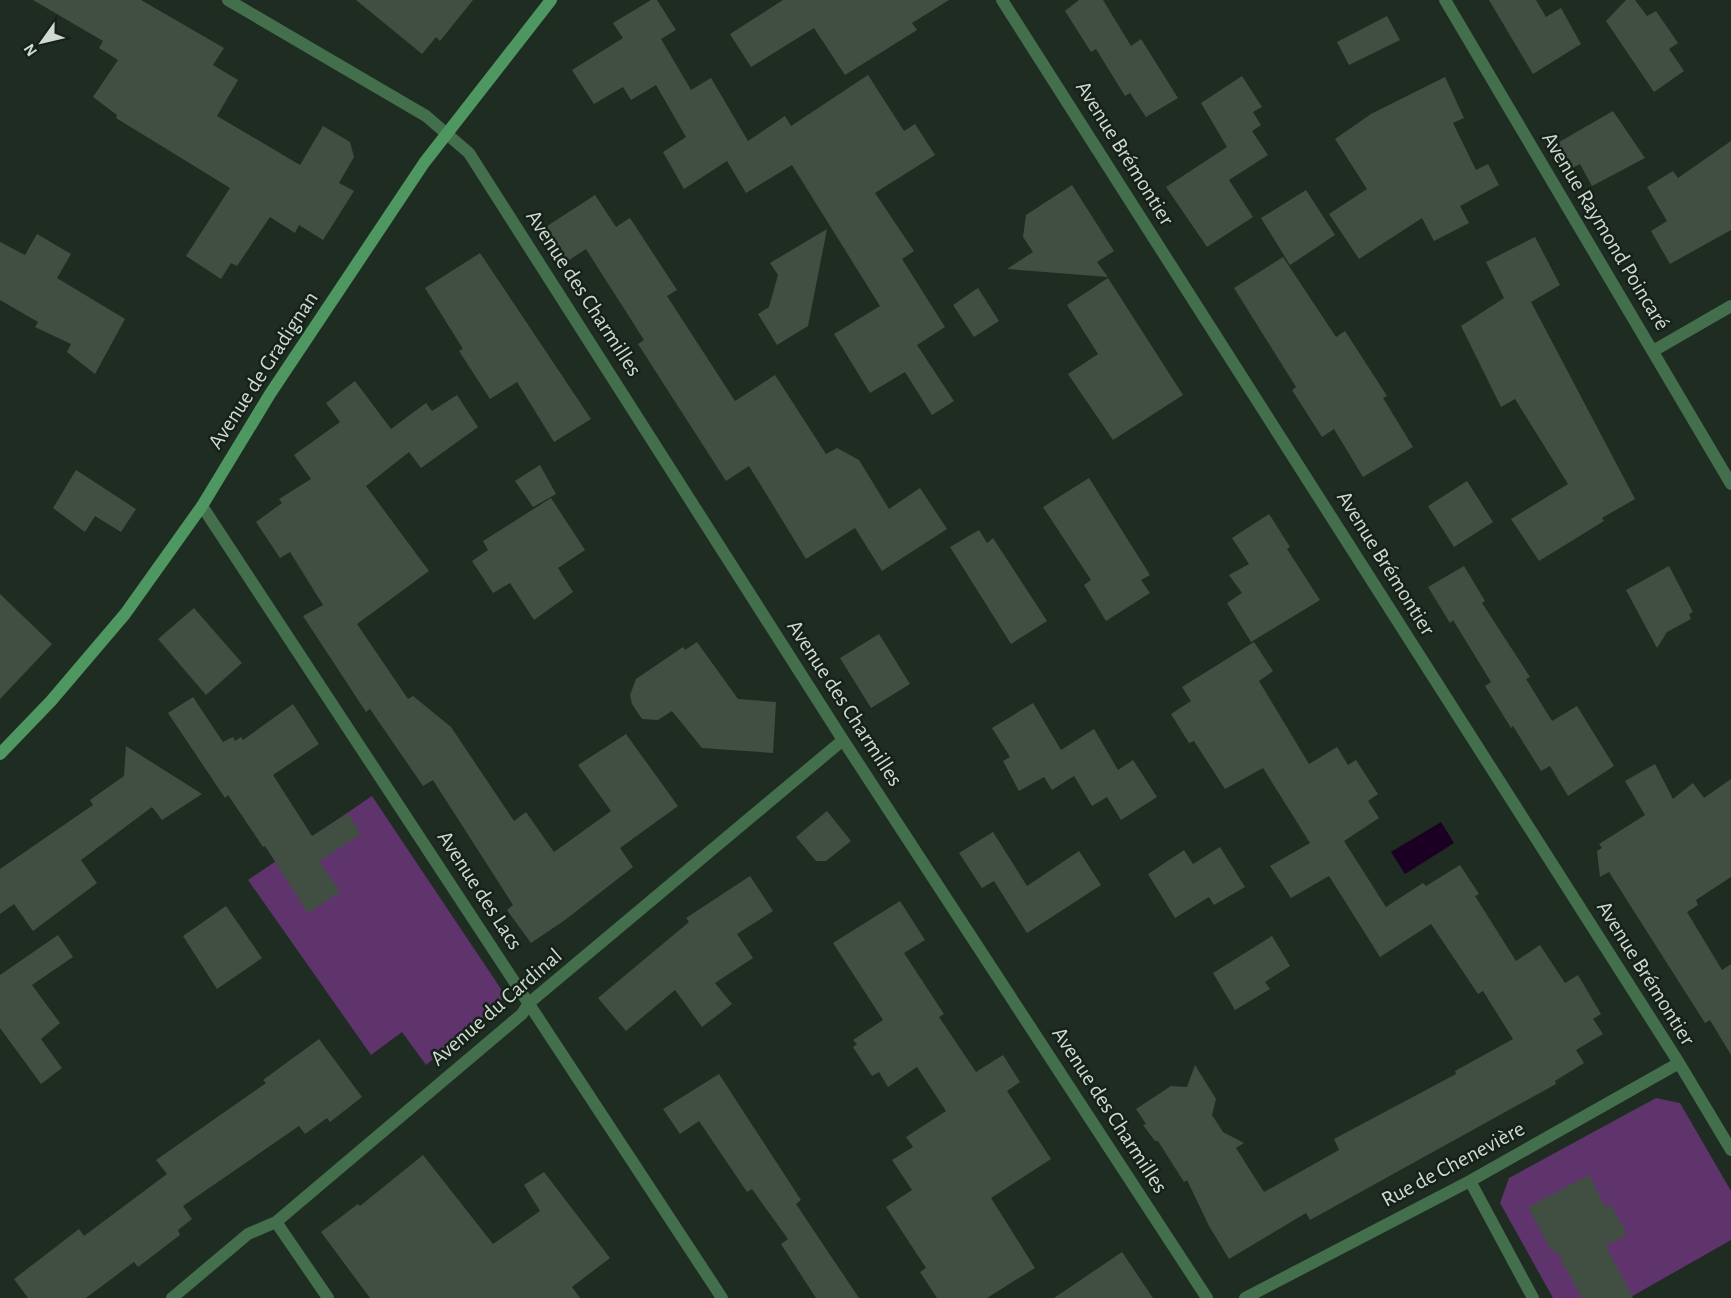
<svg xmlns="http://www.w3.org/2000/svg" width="1731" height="1298" font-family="'Alegreya Sans',sans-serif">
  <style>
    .green { fill: #5f346c }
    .water { fill: #1b0024 }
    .building { fill: #414f43 }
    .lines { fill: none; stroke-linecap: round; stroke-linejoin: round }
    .street { stroke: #436f4d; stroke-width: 12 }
    .secondary { stroke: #4e9761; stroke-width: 12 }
    .labels { text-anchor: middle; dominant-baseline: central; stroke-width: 5; stroke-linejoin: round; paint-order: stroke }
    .street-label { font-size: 22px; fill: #d1d9d2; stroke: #152218 }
  </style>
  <rect width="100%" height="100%" fill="#1f2c21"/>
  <!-- green -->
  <path class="green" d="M372,796L503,992L501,1003L426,1065L402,1032L371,1055L248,880Z
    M1656,1098L1680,1103L1731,1191V1240L1629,1298H1553L1500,1203L1509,1178Z"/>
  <!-- water -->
  <path class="water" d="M1441,822L1454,843L1405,874L1391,852Z"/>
  <!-- building -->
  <path class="building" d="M33,0H141L224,48L213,65L238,80L217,116L300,165L323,126L350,142L354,157L339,183L354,191L323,240L299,225L295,233L270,217L237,266L231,263L221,279L186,256L230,188L116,118L117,115L93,97L118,60L99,48L103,41Z
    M356,0H473L440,41L436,37L422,54Z
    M651,0H657L676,30L661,39L691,90L711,78L748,141L785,116L791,126L868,75L904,131L915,124L935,155L875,193L914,251L902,259L945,327L917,345L954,401L932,415L905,372L870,393L834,334L880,306L792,165L746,193L727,161L684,189L663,152L686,137L656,85L631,100L623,87L594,104L572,70L623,38L613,23Z
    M783,0H949L912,23L917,30L845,75L814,28L751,67L730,34Z
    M1079,0H1103L1131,46L1141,39L1178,98L1146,117L1130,93L1125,96L1096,49L1091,52L1065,11Z
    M1489,0H1536L1546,17L1561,8L1581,44L1533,74Z
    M1626,0H1635L1647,16L1656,11L1678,43L1669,49L1684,71L1654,92L1606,21Z
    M1387,16L1400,40L1349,65L1337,42Z
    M1242,76L1262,107L1253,112L1261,125L1252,131L1268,155L1229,180L1253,217L1207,247L1166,187L1227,147L1201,103Z
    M1445,77L1464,118L1453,123L1476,170L1488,164L1499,185L1460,206L1469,223L1434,241L1422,218L1359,259L1329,214L1367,189L1335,139L1371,114Z
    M1613,111L1645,158L1592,186L1580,164L1568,170L1554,145Z
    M1731,141V230L1670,264L1651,231L1667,221L1647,187L1673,171L1678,178Z
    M1072,185L1114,251L1097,262L1108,277L1007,269L1033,252L1023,237L1026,215Z
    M1306,190L1335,235L1290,265L1261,218Z
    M595,195L616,227L630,218L677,290L667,296L735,401L775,375L826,454L837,448L859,460L889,509L920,488L947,529L882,571L855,528L806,559L749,466L726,481L638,344L644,340L586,249L563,264L541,230Z
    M827,229L808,326L777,345L758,314L769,307L778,275L770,263Z
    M37,234L71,254L57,278L125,319L95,374L67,352L71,344L35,327L38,322L0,300V242L25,255Z
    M1535,237L1560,285L1531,302L1635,499L1602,518L1604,521L1539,561L1511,519L1568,484L1515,399L1501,407L1461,326L1504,298L1486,262Z
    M480,253L591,419L554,442L517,382L490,399L459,351L463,349L425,288Z
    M1283,257L1336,337L1345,331L1387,396L1383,398L1413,447L1363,477L1334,429L1322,437L1292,390L1296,387L1234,288Z
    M1108,278L1183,395L1113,440L1068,374L1098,354L1067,305Z
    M978,288L999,321L974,337L953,305Z
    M355,381L391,429L426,403L432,411L457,395L478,427L421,468L409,452L366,486L429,571L357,624L408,699L413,696L451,727L514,821L526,812L554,852L611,811L578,765L626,734L678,806L620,848L633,867L565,920L531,943L507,910L513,905L433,780L423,786L370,709L366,712L303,616L323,605L290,552L280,558L256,522L282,503L279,499L311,479L294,455L340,422L326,403Z
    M540,465L556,494L533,507L515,481Z
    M76,470L136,509L121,532L95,516L85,532L53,508Z
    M1089,478L1150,575L1141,580L1150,593L1106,621L1084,585L1091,580L1043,507Z
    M1467,481L1493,522L1454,547L1428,506Z
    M551,498L585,550L558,568L573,592L534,620L510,583L493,593L472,561L488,550L483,541Z
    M1269,514L1290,547L1287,549L1320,600L1251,642L1227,603L1242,593L1229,575L1249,564L1232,538Z
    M979,530L987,543L993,538L1047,621L1011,644L950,547Z
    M1464,566L1485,601L1482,603L1530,677L1526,679L1552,721L1577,706L1614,766L1568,796L1550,766L1541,771L1513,726L1511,728L1485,686L1491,682L1453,620L1450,623L1428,587Z
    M1669,566L1693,612L1689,614L1691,619L1667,632L1657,648L1626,590Z
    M0,594L52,644L0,699Z
    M194,608L242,663L206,695L158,639Z
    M879,634L910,684L871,708L840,658Z
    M697,642L738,699L776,702L773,753L702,748L672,711L658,720L642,719L632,704L630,695L636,679L683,647L685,650Z
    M1254,642L1273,671L1259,681L1309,764L1337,747L1348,765L1356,760L1378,794L1368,801L1379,818L1344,841L1386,907L1423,883L1426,886L1460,865L1479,894L1475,896L1516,961L1540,945L1565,983L1578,975L1601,1014L1593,1019L1603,1034L1576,1050L1584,1063L1555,1081L1556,1084L1310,1220L1306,1213L1229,1259L1209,1226L1187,1180L1184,1182L1158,1141H1155L1143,1125L1146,1124L1136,1109L1171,1086L1187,1087L1195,1065L1216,1099L1212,1115L1223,1132L1244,1143L1236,1148L1264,1192L1339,1150L1334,1139L1456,1074L1455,1071L1513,1039L1483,991L1478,994L1431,924L1380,957L1329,876L1291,898L1270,866L1310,843L1263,768L1225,789L1194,741L1189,743L1171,714L1191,701L1182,687Z
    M193,697L223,742L233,737L235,741L241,737L243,740L293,704L319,744L273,775L312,836L348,813L361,834L319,861L340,892L308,913L265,846L263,847L228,795L225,798L168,713Z
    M1033,703L1061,750L1094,729L1118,770L1133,760L1157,797L1121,820L1107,797L1092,806L1074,776L1052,790L1044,777L1019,791L1003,761L1010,757L992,728Z
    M126,746L202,794L162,820L152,807L81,860L97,883L33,931L14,904L0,914V869L93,805L90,800L124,776Z
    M1655,764L1673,799L1693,783L1704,798L1731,779V877L1696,900L1698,905L1687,912L1722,970L1731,964V1055L1710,1020L1705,1023L1609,872L1600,877L1597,851L1602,848L1599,844L1645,815L1625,781Z
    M827,811L851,841L826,861H816L796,837Z
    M993,832L1027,886L1079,851L1101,885L1027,933L994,881L982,888L959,853Z
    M1220,847L1245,887L1214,905L1209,897L1175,918L1148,874L1184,850L1193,864Z
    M750,876L773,911L737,934L753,958L715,983L732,1004L702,1027L675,990L626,1031L598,998L689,922L686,918Z
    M900,901L925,940L904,953L944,1014L939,1017L976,1072L1003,1055L1020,1082L1007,1091L1051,1159L991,1198L1035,1268L987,1298H937L920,1272L926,1268L886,1207L912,1190L892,1160L913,1147L906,1137L946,1111L917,1067L888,1087L879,1072L872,1076L853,1047L857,1044L853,1040L883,1020L833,943Z
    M226,906L262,958L217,989L183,936Z
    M58,935L73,957L32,985L60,1023L41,1039L62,1068L41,1084L0,1028V975Z
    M1272,936L1290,966L1265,982L1270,989L1235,1010L1213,973Z
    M319,1039L362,1097L330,1122L327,1118L305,1134L299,1126L183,1206L192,1219L178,1230L180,1235L138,1267L134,1262L86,1298H28L14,1279L79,1229L84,1236L167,1174L156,1160L266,1083L263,1080Z
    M719,1074L801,1200L796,1204L859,1298H816L781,1244L788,1239L752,1189L747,1192L699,1121L680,1134L663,1109Z
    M423,1155L493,1244L540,1211L524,1185L544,1172L610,1258L572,1287L580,1298H370L321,1232L358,1204L360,1206Z
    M1589,1175L1606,1208L1611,1205L1627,1234L1606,1246L1633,1298H1582L1556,1250L1552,1252L1528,1207Z
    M1122,1252L1153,1298H1054Z"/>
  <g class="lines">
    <!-- street -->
    <path class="street" d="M228,0L426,116L469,153L843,740L1207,1298
      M1002,0L1679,1063L1731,1150
      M1445,0L1731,484
      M1653,351L1731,306
      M202,506L722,1298
      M1470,1181L1533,1298
      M276,1222L328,1298
      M172,1298L248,1234L276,1222L522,1014L529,1003L843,740
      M1245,1298L1470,1181L1679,1063"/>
    <!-- secondary -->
    <path class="secondary" d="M0,754L51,701L125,614L202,506L270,394L424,163L551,0"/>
  </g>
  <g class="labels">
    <!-- street labels -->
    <g class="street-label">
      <text transform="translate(1125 153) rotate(58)">Avenue Brémontier</text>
      <text transform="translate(1606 231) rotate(59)">Avenue Raymond Poincaré</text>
      <text transform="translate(584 293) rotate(57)">Avenue des Charmilles</text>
      <text transform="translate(263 370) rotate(-57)">Avenue de Gradignan</text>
      <text transform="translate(1386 563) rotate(58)">Avenue Brémontier</text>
      <text transform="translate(845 703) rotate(57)">Avenue des Charmilles</text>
      <text transform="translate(480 890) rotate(57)">Avenue des Lacs</text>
      <text transform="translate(1646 973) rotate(58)">Avenue Brémontier</text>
      <text transform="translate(496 1007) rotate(-41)">Avenue du Cardinal</text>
      <text transform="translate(1110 1110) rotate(57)">Avenue des Charmilles</text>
      <text transform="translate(1453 1164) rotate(-28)">Rue de Chenevière</text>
    </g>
  </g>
  <!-- north arrow -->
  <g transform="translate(42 42) rotate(236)" stroke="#152218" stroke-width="4.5" paint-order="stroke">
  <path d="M0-4.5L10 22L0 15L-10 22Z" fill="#d1d9d2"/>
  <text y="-9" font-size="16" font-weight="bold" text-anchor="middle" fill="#d1d9d2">N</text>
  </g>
</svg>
